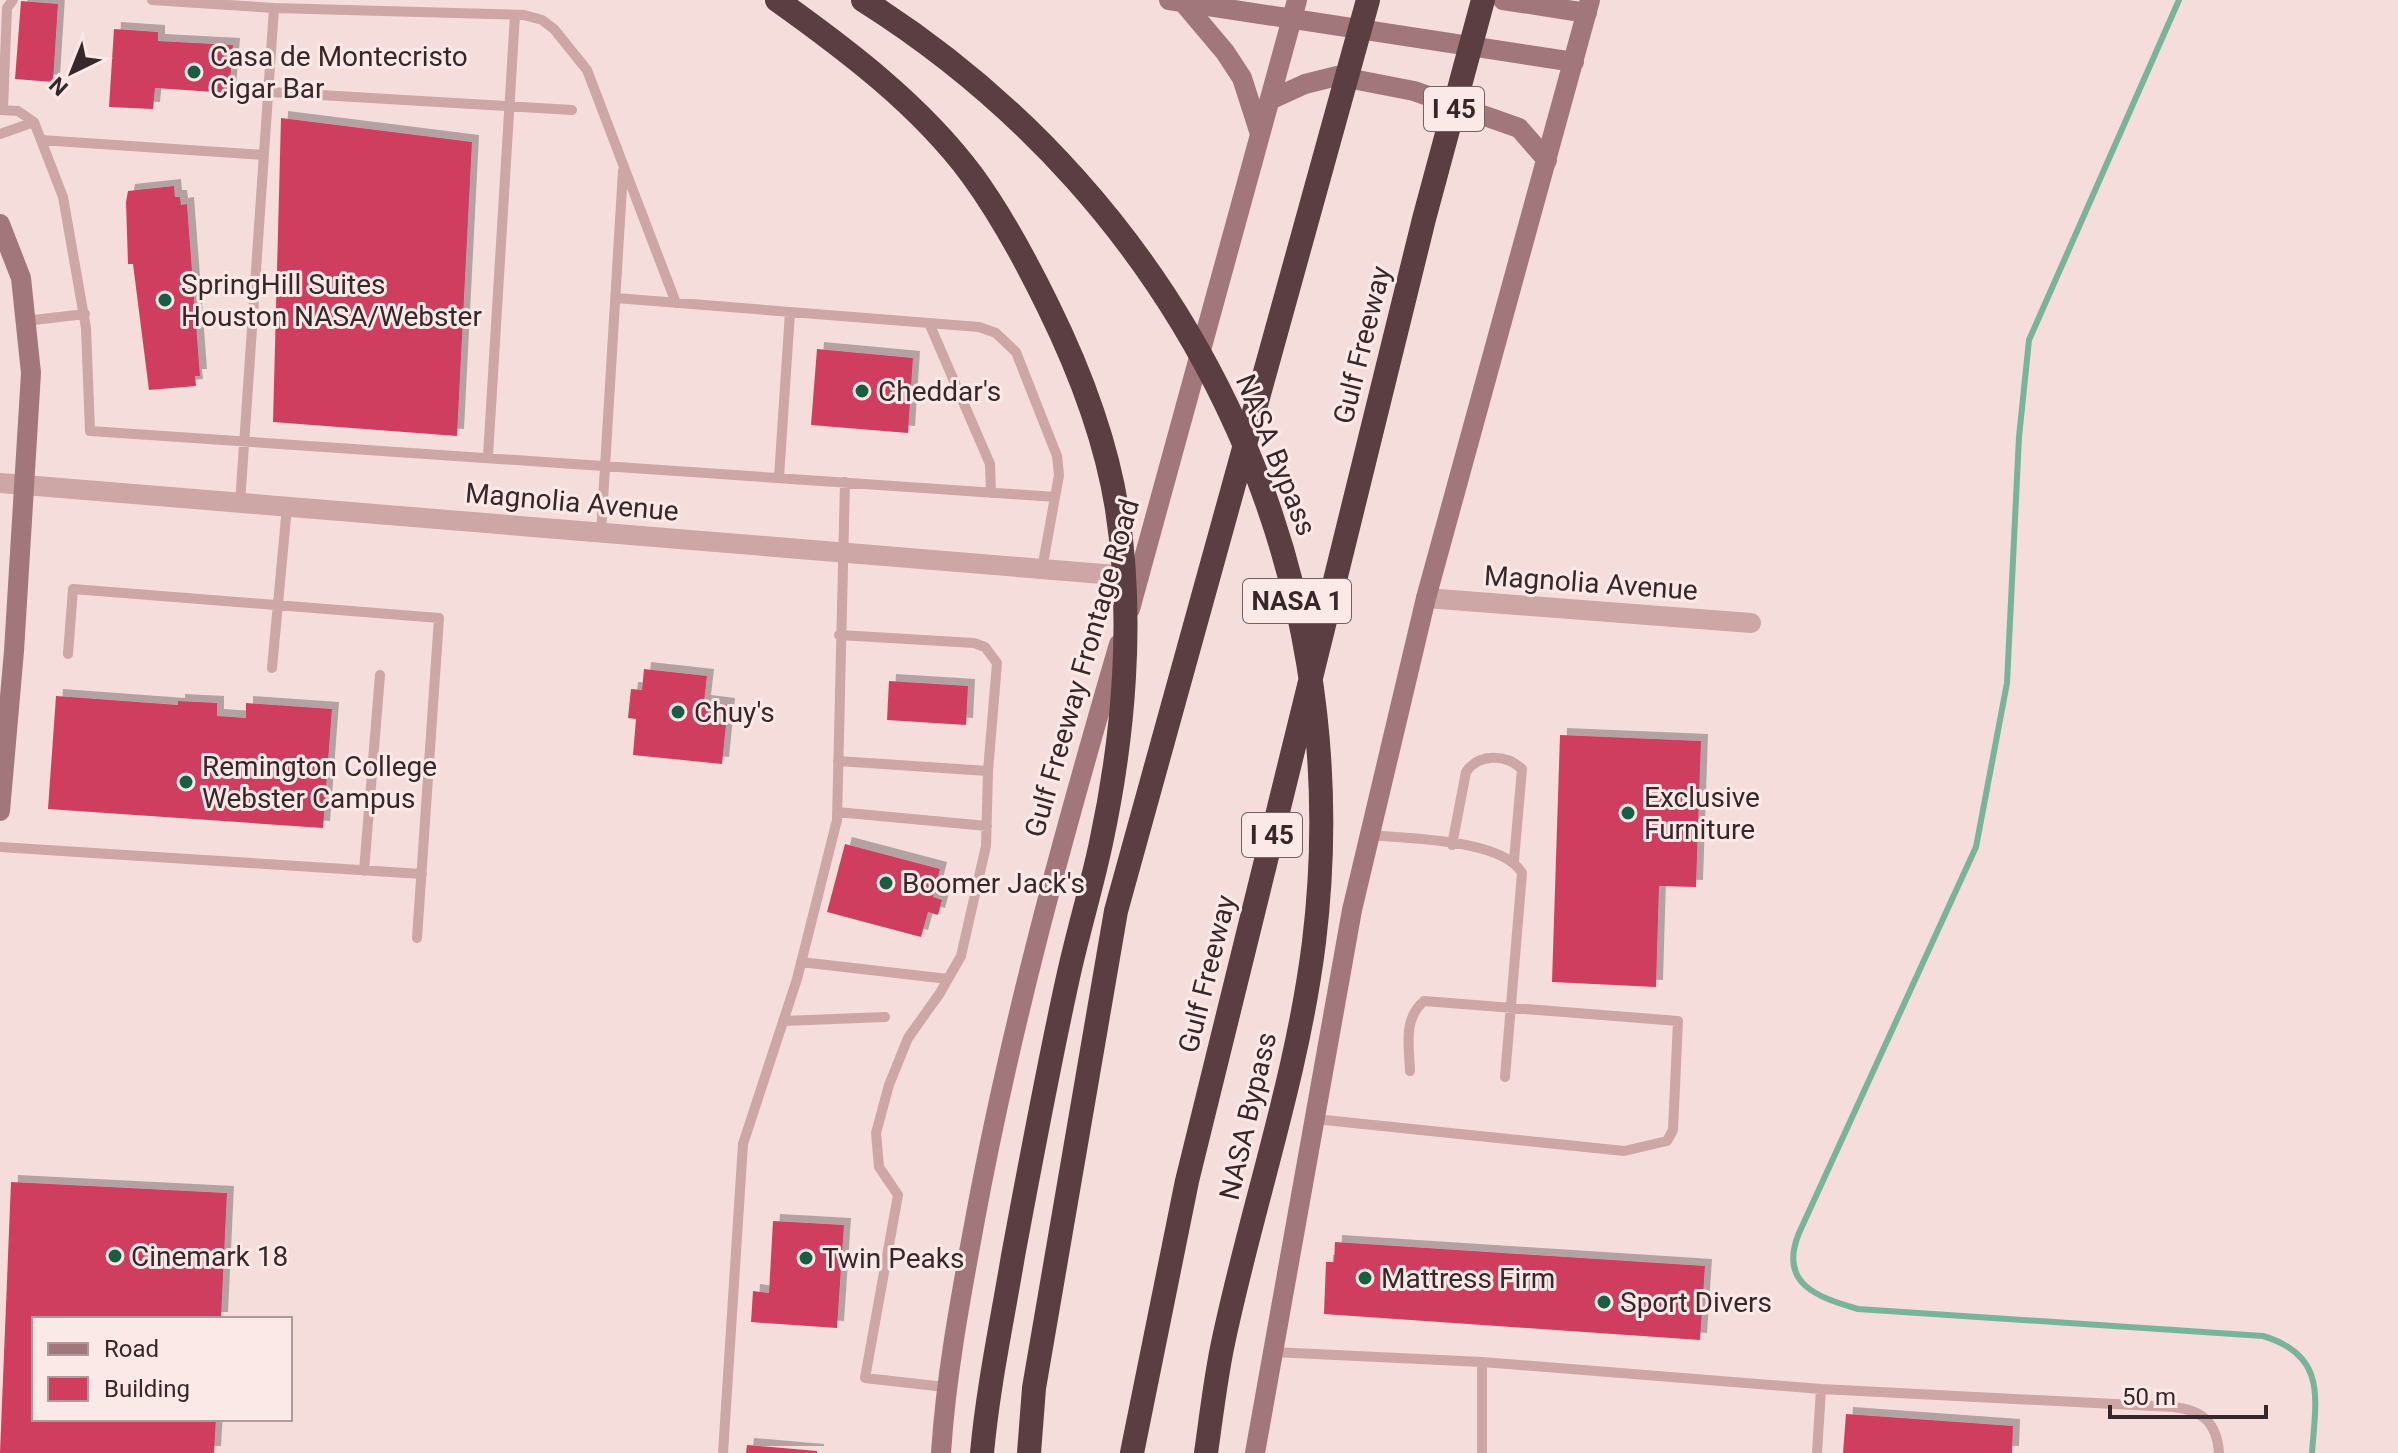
<svg xmlns="http://www.w3.org/2000/svg" width="2398" height="1453" font-family="Roboto,sans-serif">
  <style>
    .lines { fill: none; stroke-linecap: round; stroke-linejoin: round }
    .stream { stroke: #78b39a; stroke-width: 6 }
    .building { fill: #cf3e5e; filter: url(#shadow) }
    .lane { stroke: #cda6a6; stroke-width: 10 }
    .street { stroke: #cda6a6; stroke-width: 20 }
    .secondary { stroke: #a1777b; stroke-width: 20 }
    .highway { stroke: #5a3e42; stroke-width: 24 }
    .poi-dot { fill: #195d42; stroke: #fbe9e8; stroke-width: 3 }
    .labels { text-anchor: middle; dominant-baseline: central; stroke-width: 6; stroke-linejoin: round; paint-order: stroke }
    .shield { fill: #fbe9e8; stroke: #726163; stroke-width: 2 }
    .shield-label { font-size: 26px; font-weight: bold; fill: #38272a }
    .poi-label { font-size: 28px; fill: #38272a; stroke: #fbe9e8; text-anchor: start }
    .street-label { font-size: 28px; fill: #38272a; stroke: #fbe9e8 }
  </style>
  <defs>
    <filter id="shadow"><feDropShadow dx="7" dy="-7" stdDeviation="0" flood-color="#0004"/></filter>
  </defs>
  <rect width="100%" height="100%" fill="#f4dddb"/>
  <g class="lines">
    <!-- stream -->
    <path class="stream" d="M2179,0L2029,340L2019,437L2007,683L1976,847L1799,1233C1778,1284 1817,1297 1858,1309L2263,1336C2327,1355 2316,1398 2312,1453"/>
  </g>
  <!-- building -->
  <path class="building" d="M21,1L58,4L53,82L15,79Z
    M114,29L158,32V41L233,45L229,93L155,88L153,109L109,107Z
    M281,118L472,142L457,436L273,422Z
    M174,186L175,197H180L181,205L187,204L200,376H195L196,386L149,390L133,264H128L126,202L128,191Z
    M817,349L913,358L908,433L811,425Z
    M644,669L707,676L704,702L728,705L722,764L633,755L636,719L628,718L631,689L642,690Z
    M889,681L968,686L966,725L887,720Z
    M56,696L178,705V701L217,703V716L246,718V703L332,709L323,828L48,809Z
    M1560,735L1701,741L1696,887L1659,886L1656,987L1552,982Z
    M845,844L940,869L933,897L942,900L938,915L928,912L921,937L827,912Z
    M11,1182L227,1193L221,1319H34V1419H216L214,1453H0Z
    M773,1221L844,1225L837,1328L751,1322L753,1291L769,1293Z
    M1335,1242L1705,1266L1700,1340L1324,1314L1326,1262H1334Z
    M1846,1414L2013,1426L2012,1453H1843Z
    M747,1445L817,1451V1453H746Z"/>
  <g class="lines">
    <!-- lane -->
    <path class="lane" d="M152,0L274,8
      M269,92L572,110
      M3,109L7,8L13,0
      M0,110L18,111L34,122L63,197L86,328L90,431L1055,497
      M0,134L34,122
      M41,140L264,155
      M616,298L979,327L996,333L1016,352L1057,456L1059,475L1042,569
      M25,321L85,314
      M929,323L990,464L991,493
      M488,456L515,15
      M779,477L790,312
      M240,503L274,8L524,15L542,20L554,29L587,70L676,303
      M601,533L623,171
      M68,654L73,589L439,618L417,938
      M272,668L287,507
      M838,761L988,771L997,663L985,647L974,643L839,635
      M837,812L987,826
      M1370,835C1409,839 1502,839 1522,873L1505,1077
      M1452,845L1466,772C1479,753 1506,754 1522,769L1514,860
      M0,847L422,874
      M364,871L380,675
      M801,962L948,979
      M783,1021L885,1017
      M1315,1119L1624,1151L1667,1141L1673,1130L1678,1021L1424,1001C1403,1019 1409,1045 1410,1071
      M1273,1352L1482,1362L1821,1389L2173,1407C2202,1410 2217,1422 2219,1453
      M1482,1362V1453
      M945,1387L865,1378L898,1195L879,1167L876,1133L889,1085L908,1038L940,993L961,956L986,846L988,771
      M723,1453L743,1144L797,979L837,820L845,482
      M1817,1453L1821,1389"/>
    <!-- street -->
    <path class="street" d="M0,483L1139,577
      M1426,598L1751,623"/>
    <!-- secondary -->
    <path class="secondary" d="M1169,0L1574,62
      M1503,0L1587,13
      M1182,1L1225,52L1242,78L1260,134
      M1270,100L1305,84L1337,76L1414,91L1519,128L1547,160
      M0,224L21,278L31,373L14,651L0,811
      M1130,609L1297,0
      M941,1453C946,1376 960,1301 974,1225C1010,1028 1063,836 1119,644
      M1255,1453L1352,910L1426,598L1590,0"/>
    <!-- highway -->
    <path class="highway" d="M777,0C847,50 920,105 972,175C1002,216 1026,261 1048,306C1079,369 1106,440 1117,509C1134,618 1124,736 1101,843C1091,890 1077,935 1067,982C1047,1073 1030,1165 1013,1256C1002,1322 988,1387 982,1453
      M863,0C1185,203 1360,563 1314,942C1297,1080 1250,1212 1222,1348C1215,1383 1211,1418 1206,1453
      M1029,1453L1034,1388L1116,911L1368,0
      M1132,1453L1187,1181L1424,219L1483,0"/>
  </g>
  <!-- markers -->
  <g class="poi-dot">
    <circle cx="194" cy="72" r="8"/>
    <circle cx="165" cy="300" r="8"/>
    <circle cx="862" cy="391" r="8"/>
    <circle cx="678" cy="712" r="8"/>
    <circle cx="186" cy="782" r="8"/>
    <circle cx="1628" cy="813" r="8"/>
    <circle cx="886" cy="883" r="8"/>
    <circle cx="115" cy="1256" r="8"/>
    <circle cx="806" cy="1258" r="8"/>
    <circle cx="1365" cy="1278" r="8"/>
    <circle cx="1604" cy="1302" r="8"/>
  </g>
  <g class="labels">
    <!-- shield labels -->
    <g class="shield">
      <rect x="1424" y="87" width="60" height="44" rx="6"/>
      <rect x="1243" y="579" width="108" height="44" rx="6"/>
      <rect x="1242" y="813" width="60" height="44" rx="6"/>
    </g>
    <g class="shield-label">
      <text x="1454" y="109">I 45</text>
      <text x="1297" y="601">NASA 1</text>
      <text x="1272" y="835">I 45</text>
    </g>
    <!-- poi labels -->
    <g class="poi-label">
      <text x="210" y="56">Casa de Montecristo<tspan x="210" dy="32">Cigar Bar</tspan></text>
      <text x="181" y="284">SpringHill Suites<tspan x="181" dy="32">Houston NASA/Webster</tspan></text>
      <text x="878" y="391">Cheddar's</text>
      <text x="694" y="712">Chuy's</text>
      <text x="202" y="766">Remington College<tspan x="202" dy="32">Webster Campus</tspan></text>
      <text x="1644" y="797">Exclusive<tspan x="1644" dy="32">Furniture</tspan></text>
      <text x="902" y="883">Boomer Jack's</text>
      <text x="131" y="1256">Cinemark 18</text>
      <text x="822" y="1258">Twin Peaks</text>
      <text x="1381" y="1278">Mattress Firm</text>
      <text x="1620" y="1302">Sport Divers</text>
    </g>
    <!-- street labels -->
    <g class="street-label">
      <text transform="translate(1362 345) rotate(-76)">Gulf Freeway</text>
      <text transform="translate(1276 455) rotate(68)">NASA Bypass</text>
      <text transform="translate(572 502) rotate(5)">Magnolia Avenue</text>
      <text transform="translate(1591 583) rotate(4)">Magnolia Avenue</text>
      <text transform="translate(1082 668) rotate(-74)">Gulf Freeway Frontage Road</text>
      <text transform="translate(1207 974) rotate(-76)">Gulf Freeway</text>
      <text transform="translate(1248 1116) rotate(-77)">NASA Bypass</text>
    </g>
  </g>
  <!-- legend -->
  <rect x="32" y="1317" width="260" height="104" fill="#fbe9e8" stroke="#ad9b9c" stroke-width="2"/>
  <rect x="48" y="1343" width="40" height="12" fill="#a1777b" stroke="#ad9b9c" stroke-width="2"/>
  <text x="104" y="1357" font-size="24" fill="#38272a">Road</text>
  <rect x="48" y="1377" width="40" height="24" fill="#cf3e5e" stroke="#ad9b9c" stroke-width="2"/>
  <text x="104" y="1397" font-size="24" fill="#38272a">Building</text>
  <!-- north arrow -->
  <g transform="translate(72 72) rotate(223)" stroke="#fbe9e8" stroke-width="6" paint-order="stroke">
  <path d="M0-6L14 30L0 20L-14 30Z" fill="#38272a"/>
  <text y="-12" font-size="22" font-weight="bold" text-anchor="middle" fill="#38272a">N</text>
  </g>
  <!-- scale -->
  <path d="M2110 1405v12h156v-12" fill="none" stroke="#38272a" stroke-width="4"/>
  <text x="2122" y="1405" font-size="24" fill="#38272a" stroke="#fbe9e8" stroke-width="6" paint-order="stroke">50 m</text>
</svg>
